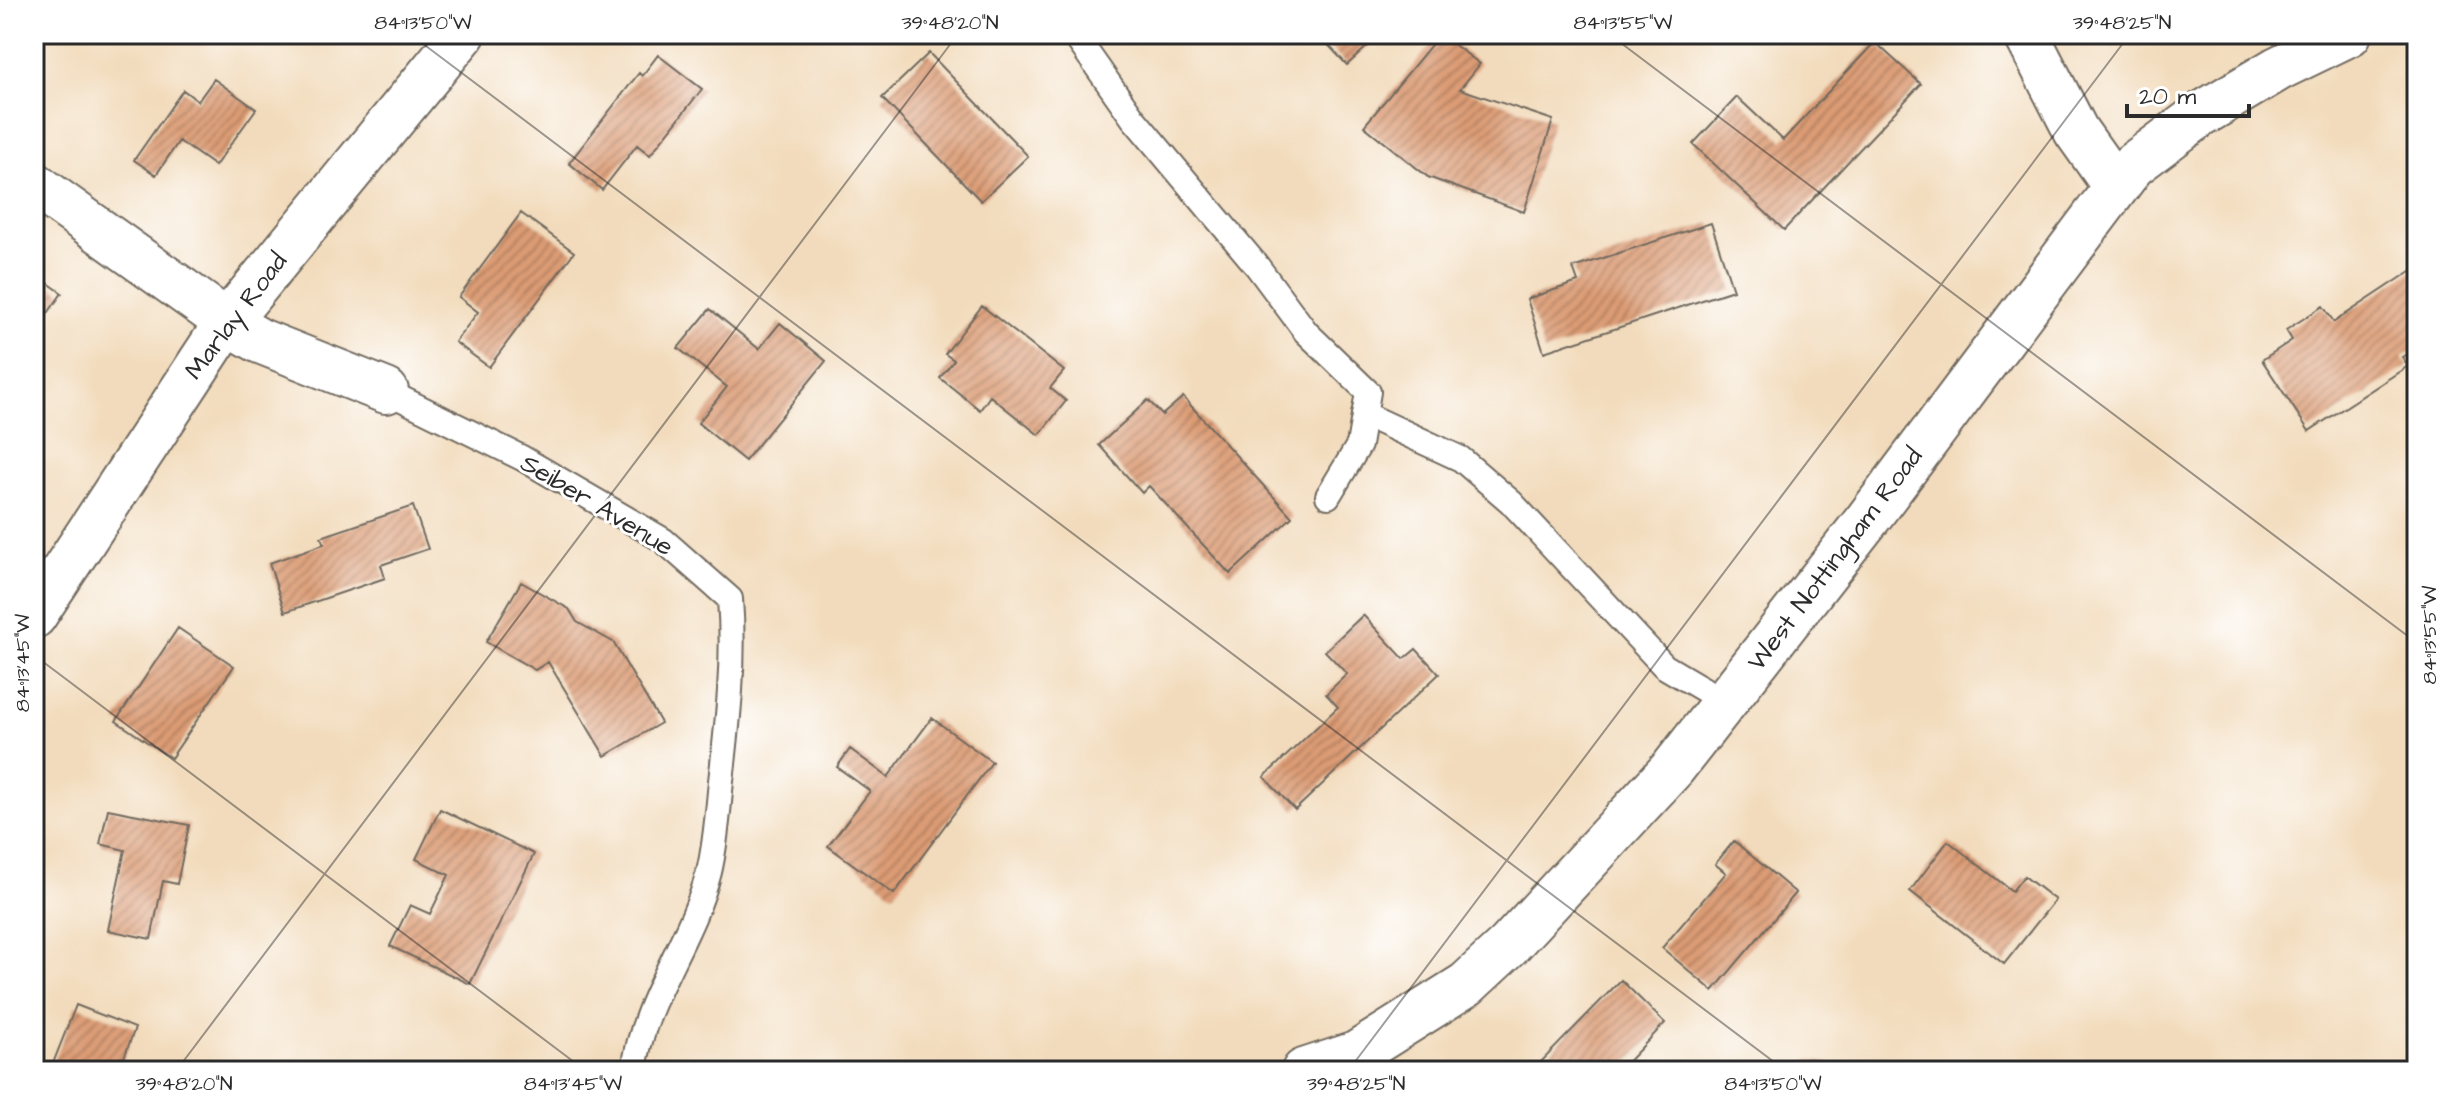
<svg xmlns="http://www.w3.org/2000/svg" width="2451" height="1105" font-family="'Architects Daughter',sans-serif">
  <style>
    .building { fill: url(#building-hatch) }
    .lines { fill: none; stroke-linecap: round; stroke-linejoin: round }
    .service-casing { stroke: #71695e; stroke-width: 28 }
    .minor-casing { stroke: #71695e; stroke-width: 48 }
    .service { stroke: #fff; stroke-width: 24 }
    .minor { stroke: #fff; stroke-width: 44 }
    .ticks { fill: none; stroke: #2b2b2b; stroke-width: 2; stroke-opacity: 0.45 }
    .labels { text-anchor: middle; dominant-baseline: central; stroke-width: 6; stroke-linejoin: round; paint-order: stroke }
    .street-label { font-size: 26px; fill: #2b2b2b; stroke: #fff }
    .neatline { fill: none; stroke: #2b2b2b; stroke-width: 3 }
    .ticks-label { font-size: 20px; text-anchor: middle; fill: #2b2b2b }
  </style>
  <defs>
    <pattern id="building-hatch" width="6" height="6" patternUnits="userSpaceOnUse" patternTransform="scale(2)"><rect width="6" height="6" fill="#db9b74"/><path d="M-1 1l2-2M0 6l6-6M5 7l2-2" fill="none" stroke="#b27f5f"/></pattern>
  </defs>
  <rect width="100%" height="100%" fill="#fff"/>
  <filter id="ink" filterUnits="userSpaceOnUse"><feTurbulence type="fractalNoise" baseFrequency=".0125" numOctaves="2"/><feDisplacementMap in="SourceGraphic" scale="16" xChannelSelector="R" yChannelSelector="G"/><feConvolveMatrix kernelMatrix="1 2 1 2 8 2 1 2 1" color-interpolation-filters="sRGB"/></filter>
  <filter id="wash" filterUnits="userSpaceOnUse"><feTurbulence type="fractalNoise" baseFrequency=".006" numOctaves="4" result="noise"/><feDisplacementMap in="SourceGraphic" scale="32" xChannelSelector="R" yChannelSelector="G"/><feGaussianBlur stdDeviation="1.8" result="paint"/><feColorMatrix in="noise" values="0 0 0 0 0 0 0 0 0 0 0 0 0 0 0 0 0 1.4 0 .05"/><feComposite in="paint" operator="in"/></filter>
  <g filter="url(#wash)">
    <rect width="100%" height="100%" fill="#f2dbbc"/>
    <g id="blocks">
      <!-- building -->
      <path class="building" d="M1318,34H1381L1347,65Z
        M1440,34L1480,64L1460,89L1553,120L1524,212L1428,177L1364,126Z
        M1875,42L1921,84L1784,230L1693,144L1737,97L1783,140Z
        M929,53L1028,156L981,201L882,98Z
        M658,55L702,89L650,155L637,145L602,190L569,163L639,73L642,76Z
        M214,79L256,109L215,166L179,141L156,175L134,160L183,90L198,101Z
        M521,213L574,252L489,367L455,342L478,312L459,297Z
        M1711,223L1733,290L1544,352L1527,299L1578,282L1573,268Z
        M2417,267V347L2402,357L2408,366L2309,431L2262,360L2292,340L2286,330L2323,306L2334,322Z
        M34,273L62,293L34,333Z
        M982,306L1064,371L1050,388L1066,401L1039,435L990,396L980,410L940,378L954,360L945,354Z
        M710,309L759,349L780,323L826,361L745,461L698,423L727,387L678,348Z
        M1183,397L1292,517L1230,574L1149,486L1142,493L1099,445L1148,400L1162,415Z
        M413,506L428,549L381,565L385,578L285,612L269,563L324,544L321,537Z
        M521,582L569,609L577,622L613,642L661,723L605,756L548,662L535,670L486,642Z
        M1363,615L1404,659L1416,649L1439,674L1295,810L1264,777L1338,707L1326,694L1347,674L1325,651Z
        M178,628L234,666L171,758L116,721Z
        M932,718L992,762L894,894L828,846L870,791L837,767L850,749L888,777Z
        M108,809L189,825L177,884L163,881L151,939L108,930L125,850L100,844Z
        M440,809L534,854L470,984L390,946L410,905L430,914L449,875L416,859Z
        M1734,841L1796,893L1713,991L1662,948L1726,873L1715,864Z
        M1948,841L2012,891L2024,876L2055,900L2004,964L1910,891Z
        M1621,980L1665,1023L1619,1071H1537L1535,1068Z
        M76,1005L135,1028L119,1071H50Z
        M1809,1059L1859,1070V1071H1806Z"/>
    </g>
  </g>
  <g filter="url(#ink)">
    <use href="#blocks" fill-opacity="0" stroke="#71695e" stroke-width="2"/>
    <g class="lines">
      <!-- service casing -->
      <g class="service-casing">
        <path id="service" d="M1074,34L1133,118L1257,266L1306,332L1368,392L1359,445L1328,496
          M386,391L522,458L663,540L730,599C735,660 728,721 721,781C718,811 716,843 709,872C691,942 643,998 634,1071
          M1364,414L1461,459L1511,502L1664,666L1725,702"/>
      </g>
      <!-- minor casing -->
      <g class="minor-casing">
        <path id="minor" d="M2026,34L2076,131L2115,186
          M34,184L227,322L260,341L386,391
          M34,616L227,322L463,34
          M1304,1071L1356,1054L1467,984L1508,946L1673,768L1867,520L2133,165L2200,115L2279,68L2349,34"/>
      </g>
      <!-- service -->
      <use href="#service" class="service"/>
      <!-- minor -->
      <use href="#minor" class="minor"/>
    </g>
  </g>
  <!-- ticks -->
  <path class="ticks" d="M410,34L1786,1071M1609,34L2417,643M34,655L586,1071M176,1071L958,34M1348,1071L2130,34"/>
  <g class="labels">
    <!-- street labels -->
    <g class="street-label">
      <text transform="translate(236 316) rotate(-53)">Marlay Road</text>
      <text transform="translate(597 505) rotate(31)">Seiber Avenue</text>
      <text transform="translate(1835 559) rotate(-53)">West Nottingham Road</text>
    </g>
  </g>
  <!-- margin -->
  <rect width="2451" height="1105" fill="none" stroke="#fff" stroke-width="88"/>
  <!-- scale -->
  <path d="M2127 104v12h122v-12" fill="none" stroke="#2b2b2b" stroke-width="4"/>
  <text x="2139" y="104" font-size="24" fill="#2b2b2b" stroke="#ffffff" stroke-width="6" paint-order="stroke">20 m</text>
  <rect x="44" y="44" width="2363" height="1017" class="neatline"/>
  <g class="ticks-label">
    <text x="423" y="29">84°13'50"W</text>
    <text x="950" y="29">39°48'20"N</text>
    <text x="1623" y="29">84°13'55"W</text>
    <text x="2122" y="29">39°48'25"N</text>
    <text transform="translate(2429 635) rotate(-90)" y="7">84°13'55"W</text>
    <text transform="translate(22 663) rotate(-90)" y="7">84°13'45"W</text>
    <text x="184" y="1090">39°48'20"N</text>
    <text x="573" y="1090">84°13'45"W</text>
    <text x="1356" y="1090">39°48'25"N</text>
    <text x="1773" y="1090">84°13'50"W</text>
  </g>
</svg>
